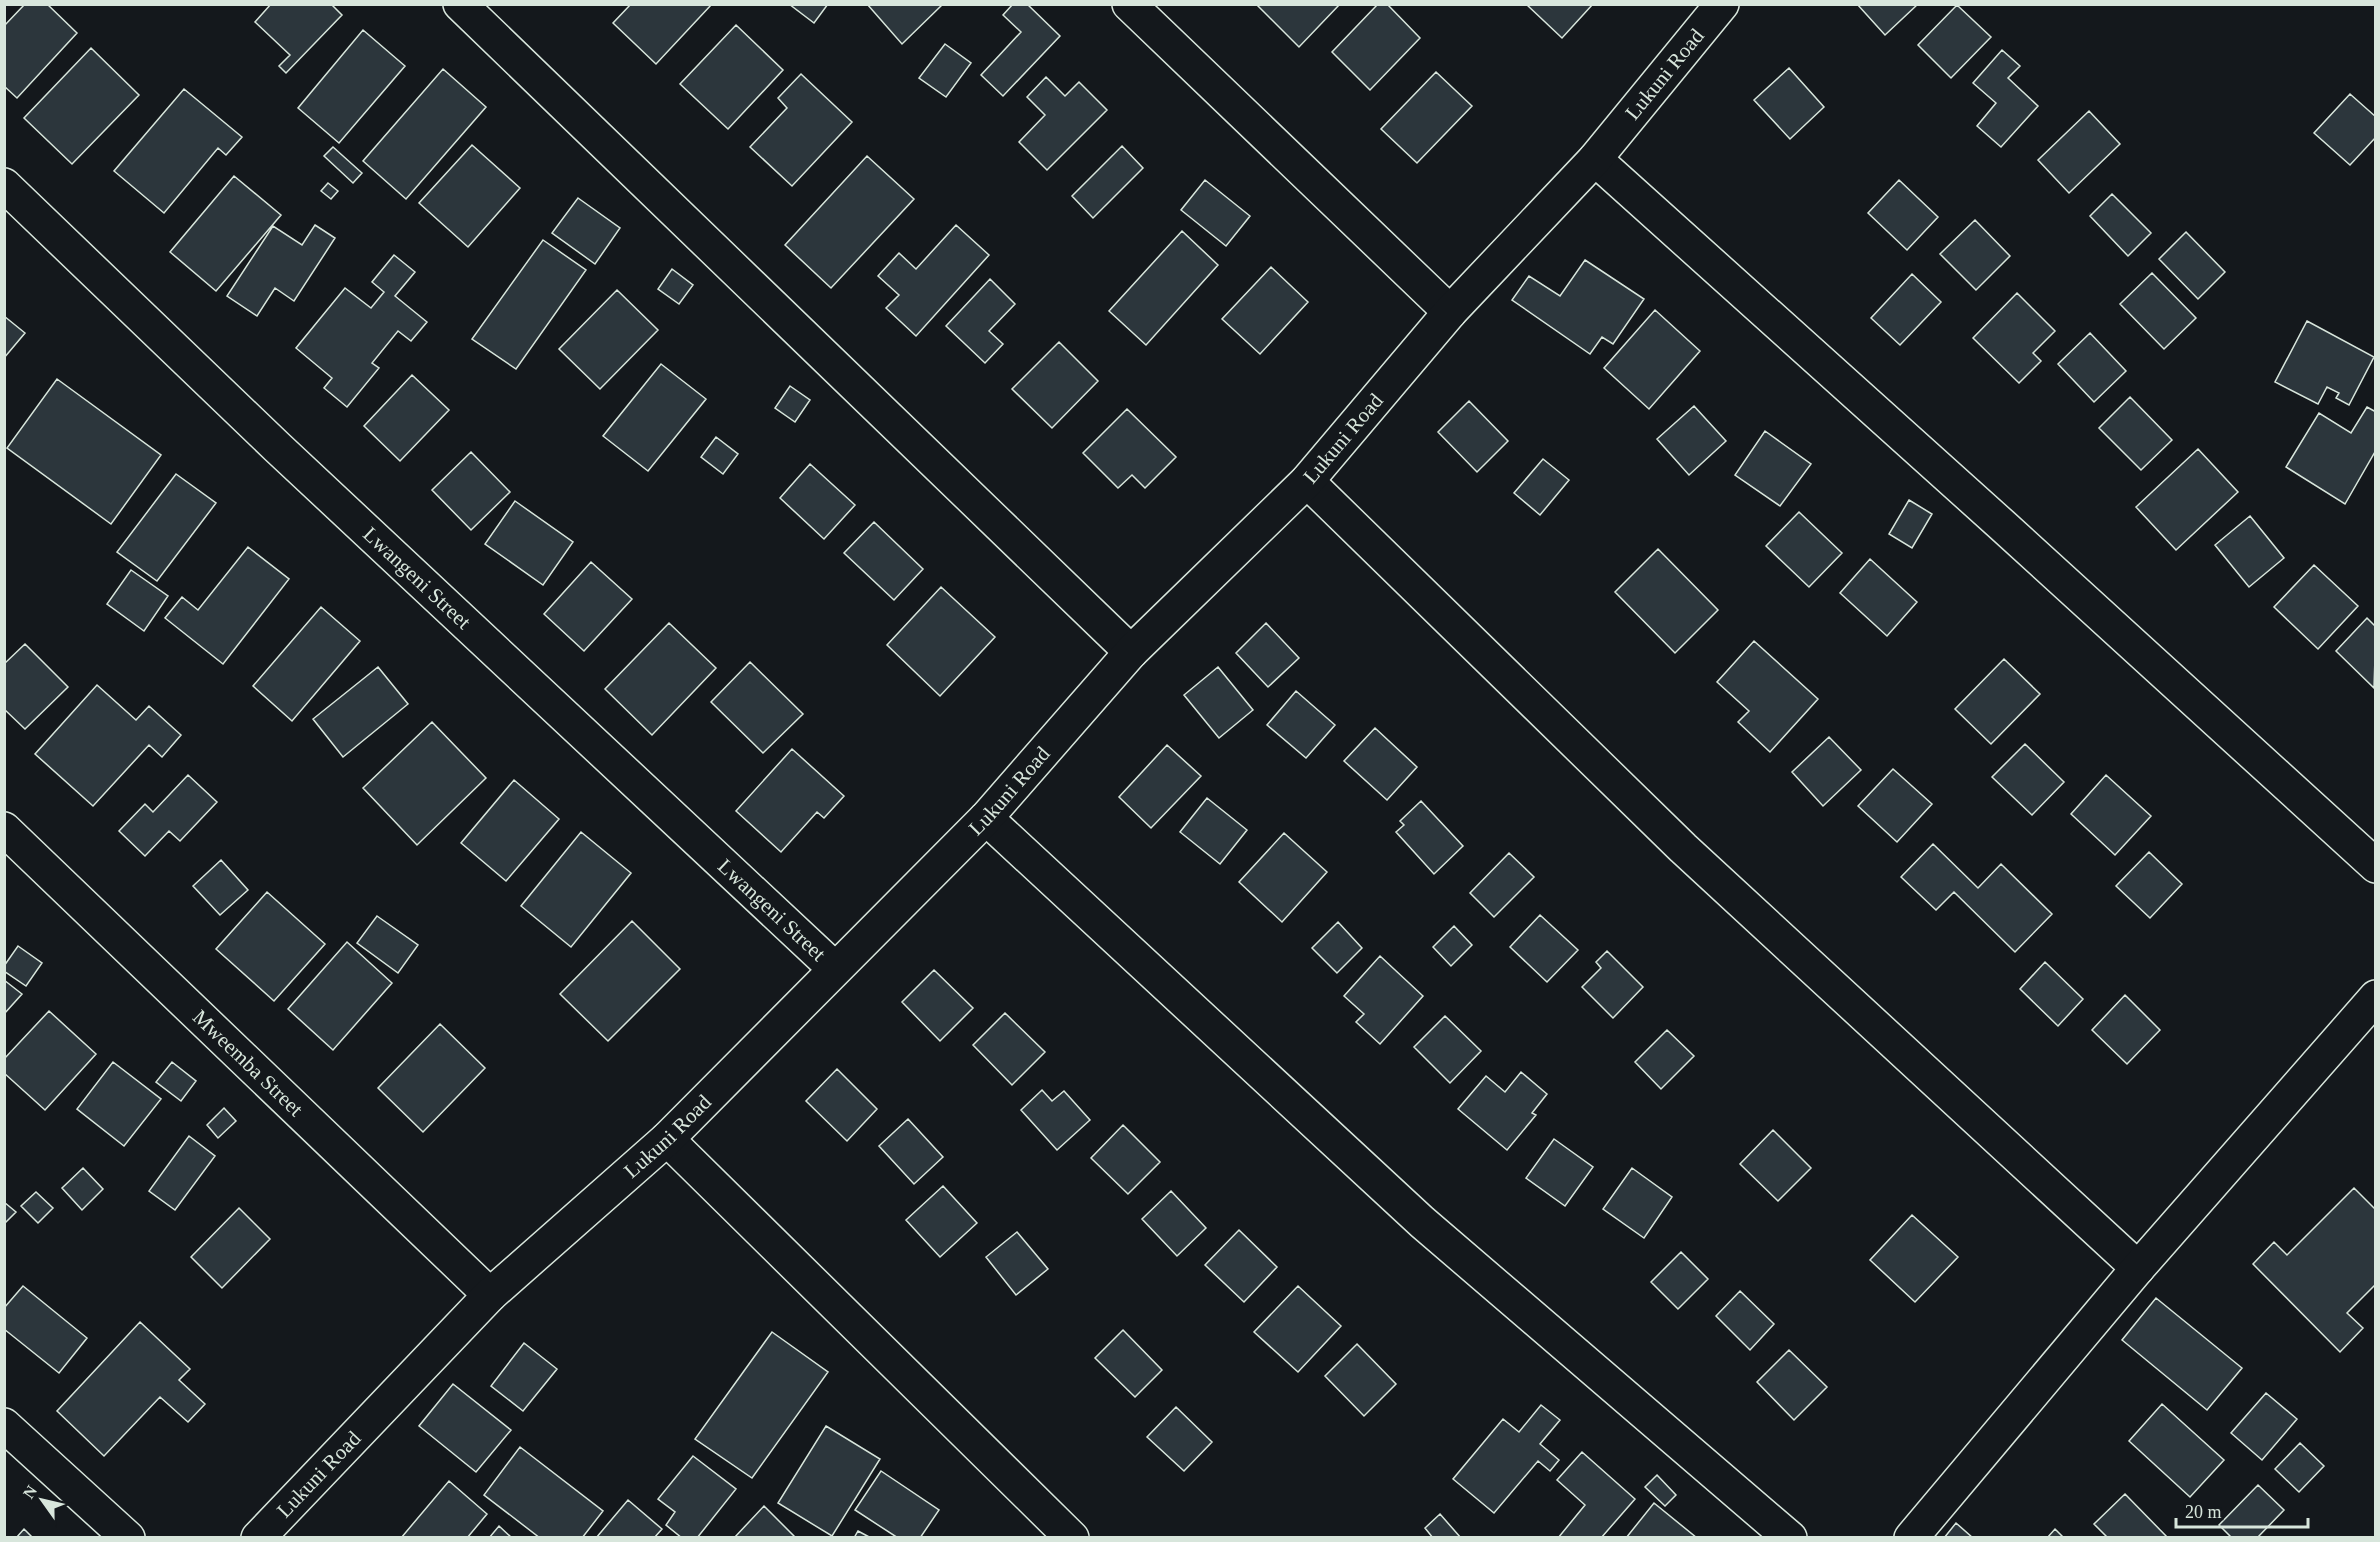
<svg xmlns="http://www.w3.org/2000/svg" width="2380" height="1542" font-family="'Times New Roman',serif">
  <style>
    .building { fill: #2c363c; stroke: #d8e6dc; stroke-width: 1.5 }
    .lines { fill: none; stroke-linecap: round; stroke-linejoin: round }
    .minor-casing { stroke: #d8e6dc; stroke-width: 36 }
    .minor { stroke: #14181c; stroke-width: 33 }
    .labels { text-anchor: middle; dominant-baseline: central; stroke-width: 4.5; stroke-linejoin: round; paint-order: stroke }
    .street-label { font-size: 21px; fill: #d8e6dc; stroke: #14181c }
  </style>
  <rect width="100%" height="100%" fill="#14181c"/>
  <!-- building -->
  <path class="building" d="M25,4H47L77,33L17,98L4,86V26Z
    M271,4H331L342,15L286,73L279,66L290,55L255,22Z
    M631,4H712L656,64L613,23Z
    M789,4H828L814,23Z
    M867,4H943L902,44Z
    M1013,4H1027L1060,36L1003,96L981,75L1021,32L1003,15Z
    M1256,4H1340L1299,47Z
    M1378,4H1387L1420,38L1370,90L1332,52Z
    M1526,4H1593L1562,38Z
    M1857,4H1918L1885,35Z
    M1957,5L1991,37L1951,78L1918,45Z
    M736,25L783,70L728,129L680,84Z
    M363,30L405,66L339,143L298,108Z
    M945,44L971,63L946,97L919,78Z
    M91,48L139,95L72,164L24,118Z
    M2002,50L2020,66L2008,78L2038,106L2001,147L1977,126L1996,103L1973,83Z
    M1789,68L1824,107L1790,139L1754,100Z
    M443,69L486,107L406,199L363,161Z
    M1436,72L1472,106L1417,163L1381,129Z
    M801,74L852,122L792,186L750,147L787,108L778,98Z
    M1046,77L1065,96L1079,82L1107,110L1047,170L1019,142L1045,115L1027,97Z
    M184,89L242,137L226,155L218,148L164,213L114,171Z
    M2350,94L2376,117V137L2350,165L2314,133Z
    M2089,111L2120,144L2069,193L2038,160Z
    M472,145L520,188L468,247L419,203Z
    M1122,146L1143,168L1093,218L1072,196Z
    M333,147L362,173L353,183L324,156Z
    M867,156L914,199L831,288L785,245Z
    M234,176L281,215L216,291L170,252Z
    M1205,180L1250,216L1226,246L1181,210Z
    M1899,180L1938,217L1907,250L1868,213Z
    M328,183L338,191L331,199L321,191Z
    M2112,194L2151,233L2128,256L2090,216Z
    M578,198L620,228L595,264L552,233Z
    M1975,220L2010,256L1976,290L1940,254Z
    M315,225L335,238L294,301L275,288L257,316L227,296L273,226L302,245Z
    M956,225L989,255L916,336L886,308L899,295L878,276L899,253L916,269Z
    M1182,231L1218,265L1146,345L1109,311Z
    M2186,232L2225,272L2198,299L2159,259Z
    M543,240L586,270L516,369L472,339Z
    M394,255L415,272L395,296L427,322L411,341L398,331L372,363L379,368L347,407L324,388L332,378L296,348L345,288L371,308L384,292L372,282Z
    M1585,260L1644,299L1613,344L1602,337L1590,354L1512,300L1529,276L1560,296Z
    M1271,267L1308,302L1260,354L1222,319Z
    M672,269L693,285L679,304L658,289Z
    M2152,273L2196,318L2164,349L2120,304Z
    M1912,274L1941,302L1900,345L1871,318Z
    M990,279L1015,304L989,331L1003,344L985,363L946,326Z
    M617,290L658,330L600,389L559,349Z
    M2017,293L2055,331L2033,353L2041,361L2019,383L1973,338Z
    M1655,310L1700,351L1649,409L1604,368Z
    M4,316L25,333L4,358Z
    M2307,321L2374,357L2349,405L2336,398L2339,393L2327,387L2318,404L2275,382Z
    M2090,333L2126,371L2094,402L2058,364Z
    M1059,342L1098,381L1052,428L1012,389Z
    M661,364L706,399L648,471L603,436Z
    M412,375L449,410L400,461L364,426Z
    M57,379L161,455L111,524L7,448Z
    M790,386L810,400L795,422L775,408Z
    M2130,397L2172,440L2141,470L2099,428Z
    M1469,401L1508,441L1477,472L1438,432Z
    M1694,406L1726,441L1689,475L1657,439Z
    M2367,407L2376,412V450L2345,504L2286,467L2319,413L2351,433Z
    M1127,409L1176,457L1145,488L1132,475L1118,488L1083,453Z
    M1765,431L1811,464L1780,506L1735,475Z
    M716,437L738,454L723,474L701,457Z
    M2198,449L2238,492L2176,550L2136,507Z
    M471,452L510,492L471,530L432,490Z
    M1543,459L1569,480L1540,515L1514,493Z
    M810,464L855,505L824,539L780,498Z
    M176,474L216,503L157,581L117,552Z
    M1909,500L1932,514L1912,548L1889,534Z
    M515,501L573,542L543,585L485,544Z
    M1799,512L1842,553L1809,587L1766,546Z
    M2250,516L2284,558L2249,587L2215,545Z
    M874,522L923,569L894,600L844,553Z
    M248,547L289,579L223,664L165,618L182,597L198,610Z
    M1658,549L1718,610L1675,653L1615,592Z
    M1870,559L1917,602L1887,636L1840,593Z
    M591,562L632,599L584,651L544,614Z
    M2314,565L2358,606L2318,649L2274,607Z
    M131,570L168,596L144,631L107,604Z
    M941,587L995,637L940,696L887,645Z
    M321,607L360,641L292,721L253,686Z
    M2367,618L2376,627L2374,688L2336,651Z
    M669,623L716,668L652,735L605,689Z
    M1266,623L1299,658L1268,687L1236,653Z
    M1754,641L1818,699L1770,752L1738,722L1749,711L1717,682Z
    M25,644L68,687L25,729L4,709V664Z
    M2004,659L2040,694L1991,744L1955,709Z
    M750,662L803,714L763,753L711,702Z
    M378,667L408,704L343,757L313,719Z
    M1218,667L1253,710L1219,738L1184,695Z
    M97,685L136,720L149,706L181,735L162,757L149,745L93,806L35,754Z
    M1296,691L1335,725L1306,758L1267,725Z
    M432,722L486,778L417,845L363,788Z
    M1375,728L1417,767L1387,800L1344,761Z
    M1829,737L1861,770L1823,806L1792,772Z
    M2025,744L2064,782L2032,815L1992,777Z
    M1167,745L1201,776L1151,828L1119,797Z
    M792,749L844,796L824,818L817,812L781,852L736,811Z
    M1893,769L1932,804L1897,842L1858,806Z
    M188,775L217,802L180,841L169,831L145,856L119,831L145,804L153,812Z
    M2106,775L2151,816L2115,855L2071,814Z
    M514,780L559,819L506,881L461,843Z
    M1207,798L1247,830L1220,864L1180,832Z
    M1421,801L1463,846L1434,874L1396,832L1404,825L1400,821Z
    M581,832L631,873L571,947L521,906Z
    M1284,833L1327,872L1282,922L1239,882Z
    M1933,844L1978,888L2001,864L2052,914L2015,952L1954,892L1936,910L1901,877Z
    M2149,852L2182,884L2150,918L2116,886Z
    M1509,853L1534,877L1494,917L1470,893Z
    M221,860L248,890L220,915L193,886Z
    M267,892L325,944L274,1001L216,949Z
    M1540,915L1578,950L1547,982L1510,947Z
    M377,916L418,945L398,973L357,943Z
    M632,921L680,969L608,1041L560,994Z
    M1338,922L1362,948L1337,973L1312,948Z
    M1454,926L1472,945L1451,966L1433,947Z
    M347,942L392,983L333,1050L288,1009Z
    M18,946L42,963L26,986L4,971V966Z
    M1607,951L1643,987L1613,1018L1582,987L1601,968L1596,962Z
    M1380,956L1423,996L1380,1044L1356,1022L1364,1014L1344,996Z
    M2045,962L2083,999L2058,1026L2020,989Z
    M934,970L973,1008L940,1041L902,1002Z
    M4,980L22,994L4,1014Z
    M2125,995L2160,1030L2127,1064L2092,1030Z
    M49,1011L96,1054L45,1110L4,1073V1059Z
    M1005,1013L1045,1052L1012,1085L973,1045Z
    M1445,1016L1481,1051L1450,1083L1414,1047Z
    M440,1024L485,1068L423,1132L378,1088Z
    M1667,1030L1694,1056L1661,1089L1635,1062Z
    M113,1062L161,1099L124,1146L77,1109Z
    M172,1062L196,1081L181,1101L156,1082Z
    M837,1069L877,1109L847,1141L806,1101Z
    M1521,1072L1547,1094L1532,1113L1536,1115L1507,1150L1458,1109L1486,1076L1505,1092Z
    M1042,1090L1052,1101L1064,1091L1090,1120L1057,1150L1021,1110Z
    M224,1108L236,1121L218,1138L207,1125Z
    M908,1119L943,1157L914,1184L879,1146Z
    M1123,1125L1160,1162L1128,1194L1091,1158Z
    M1773,1130L1811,1168L1778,1201L1740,1164Z
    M189,1136L215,1156L175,1210L149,1191Z
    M1554,1139L1593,1167L1565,1206L1526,1178Z
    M83,1168L103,1189L82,1210L62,1188Z
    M1632,1168L1672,1197L1644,1238L1603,1209Z
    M943,1186L977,1223L940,1257L906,1220Z
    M2354,1188L2376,1210V1284L2347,1313L2363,1328L2340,1352L2253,1264L2274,1242L2287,1255Z
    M1171,1191L1206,1228L1177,1256L1142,1219Z
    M36,1192L53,1208L38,1223L21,1206Z
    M4,1202L16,1212L4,1224Z
    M239,1208L270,1239L222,1288L191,1257Z
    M1912,1215L1958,1257L1915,1302L1870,1260Z
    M1239,1230L1277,1267L1244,1302L1205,1265Z
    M1017,1232L1048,1269L1016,1295L986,1257Z
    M1681,1252L1708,1279L1678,1309L1651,1282Z
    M23,1286L87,1338L59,1373L4,1329V1308Z
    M1298,1286L1341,1326L1298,1372L1254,1332Z
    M1740,1291L1774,1324L1750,1350L1716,1316Z
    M2156,1298L2242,1368L2207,1410L2122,1340Z
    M140,1322L190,1369L179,1380L205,1404L188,1422L160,1397L104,1456L57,1411Z
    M1123,1330L1162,1370L1135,1397L1095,1358Z
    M772,1332L828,1372L752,1478L695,1439Z
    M524,1343L557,1369L523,1411L491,1386Z
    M1357,1344L1396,1384L1364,1416L1325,1376Z
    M1789,1350L1827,1387L1794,1420L1757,1382Z
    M453,1384L511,1430L476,1472L419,1426Z
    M2266,1393L2297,1419L2262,1460L2231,1433Z
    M2162,1404L2224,1460L2190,1497L2129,1441Z
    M1541,1405L1560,1420L1540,1444L1559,1460L1550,1471L1538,1461L1494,1513L1453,1479L1503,1419L1519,1432Z
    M1176,1407L1212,1442L1184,1471L1147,1437Z
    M826,1426L880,1459L832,1536L778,1503Z
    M2300,1443L2324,1466L2299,1492L2275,1469Z
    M520,1447L603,1511L582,1538H540L484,1495Z
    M1582,1452L1635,1499L1601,1538H1558L1585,1505L1557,1480Z
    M693,1456L736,1489L697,1538H682L666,1525L675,1512L658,1499Z
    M881,1471L939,1510L920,1538H898L855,1510Z
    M1657,1475L1676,1495L1665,1506L1645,1487Z
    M449,1481L487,1514L467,1538H401Z
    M2258,1485L2284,1510L2257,1538H2232L2219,1525Z
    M2125,1494L2168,1538H2108L2094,1524Z
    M628,1500L662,1529L654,1538H596Z
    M1654,1503L1697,1538H1626Z
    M764,1506L796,1538H734Z
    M1440,1514L1461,1538H1433L1425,1528Z
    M1956,1523L1973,1538H1944Z
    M499,1526L512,1538H489Z
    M24,1529L33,1538H16Z
    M2055,1529L2064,1538H2047Z
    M858,1531L871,1538H854Z"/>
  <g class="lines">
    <!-- minor casing -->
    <g class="minor-casing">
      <g id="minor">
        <path d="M460,4L1131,652"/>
        <path d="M1129,4L1450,312"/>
        <path d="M1595,159L2002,525L2376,866"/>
        <path id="s1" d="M4,185L277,447L834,968"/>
        <path d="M1307,481L1683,848L2138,1268"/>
        <path d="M986,818L1422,1222L1790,1538"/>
        <path id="s2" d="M4,829L490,1295"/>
        <path d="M667,1139L1072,1538"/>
        <path d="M4,1425L128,1538"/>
        <path id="s3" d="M258,1538L490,1295L667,1139L986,818L1131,652L1307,481L1450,312L1595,159L1722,4"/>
        <path d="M1911,1538L2138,1268L2376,997"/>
      </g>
    </g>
    <!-- minor -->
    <use href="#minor" class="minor"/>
  </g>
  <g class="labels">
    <!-- street labels -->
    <g class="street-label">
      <text stroke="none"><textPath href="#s3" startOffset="2032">Lukuni Road</textPath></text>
      <text stroke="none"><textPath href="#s3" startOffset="1546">Lukuni Road</textPath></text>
      <text stroke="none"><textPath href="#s1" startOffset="570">Lwangeni Street</textPath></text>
      <text stroke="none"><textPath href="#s3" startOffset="1060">Lukuni Road</textPath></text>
      <text stroke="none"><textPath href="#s1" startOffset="1056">Lwangeni Street</textPath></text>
      <text stroke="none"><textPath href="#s2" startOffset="338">Mweemba Street</textPath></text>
      <text stroke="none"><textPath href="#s3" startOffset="574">Lukuni Road</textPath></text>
      <text stroke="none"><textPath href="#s3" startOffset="88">Lukuni Road</textPath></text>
    </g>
  </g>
  <!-- border -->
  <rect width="2380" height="1542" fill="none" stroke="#d8e6dc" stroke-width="12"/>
  <!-- north arrow -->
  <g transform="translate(42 1500) rotate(304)" stroke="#14181c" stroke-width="4.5" paint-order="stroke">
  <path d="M0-4.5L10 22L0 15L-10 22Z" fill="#d8e6dc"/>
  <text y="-9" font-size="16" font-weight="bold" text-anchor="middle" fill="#d8e6dc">N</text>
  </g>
  <!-- scale -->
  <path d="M2176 1518v9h132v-9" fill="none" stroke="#d8e6dc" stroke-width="3"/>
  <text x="2185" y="1518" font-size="18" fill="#d8e6dc" stroke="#14181c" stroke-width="4.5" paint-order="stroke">20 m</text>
</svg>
